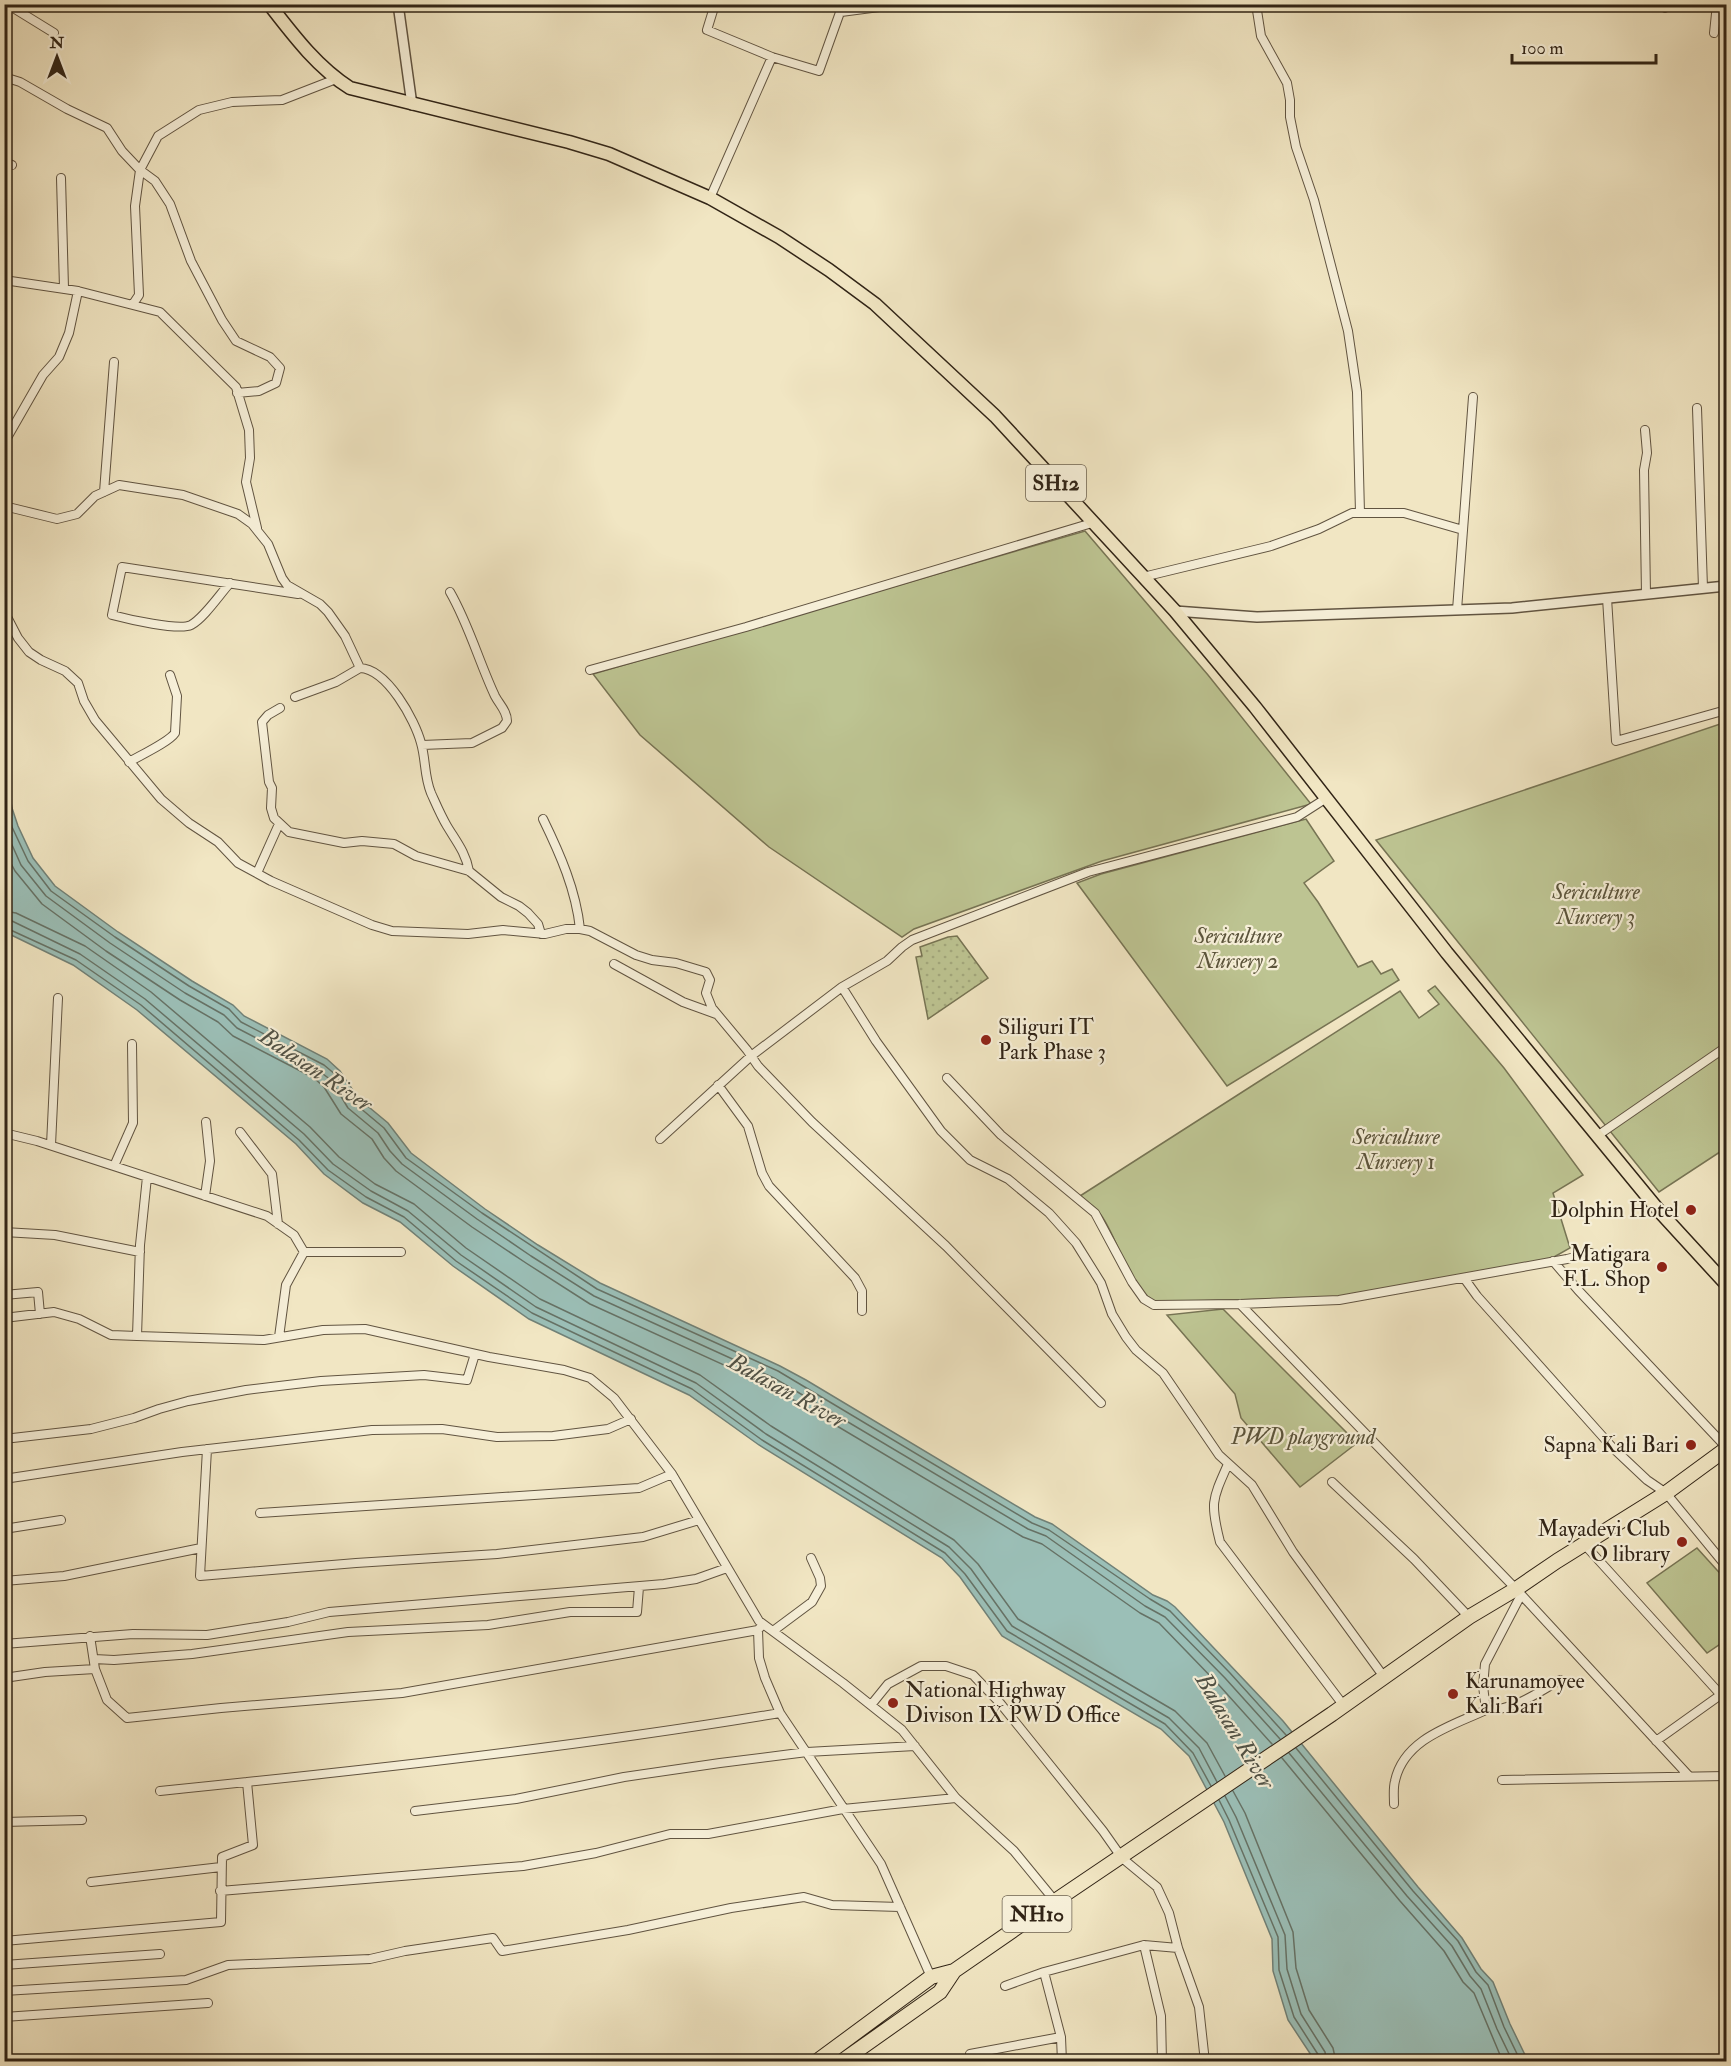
<svg xmlns="http://www.w3.org/2000/svg" width="1731" height="2066" font-family="'IM FELL Double Pica',serif">
  <style>
    .green { fill: #bdc492; stroke: #777454; stroke-width: 1.5 }
    .garden { fill: url(#garden-dots); stroke: #777454; stroke-width: 1.5 }
    .water { fill: #9bbfb7; stroke: #718177; stroke-width: 1.5 }
    .lines { fill: none; stroke-linecap: round; stroke-linejoin: round }
    .shore { stroke: #667266; stroke-width: 1.5 }
    .minor-casing { stroke: #615441; stroke-width: 10 }
    .tertiary-casing { stroke: #615441; stroke-width: 12 }
    .primary-casing { stroke: #312416; stroke-width: 15 }
    .trunk-casing { stroke: #312416; stroke-width: 16 }
    .minor { stroke: #f6efd8; stroke-width: 8 }
    .tertiary { stroke: #f6efd8; stroke-width: 9 }
    .primary { stroke: #f1e6c3; stroke-width: 12 }
    .trunk { stroke: #f1e6c3; stroke-width: 14 }
    .poi-dot { fill: #8f2418; stroke: #f6efd8; stroke-width: 2 }
    .labels { text-anchor: middle; dominant-baseline: central; stroke-width: 4.5; stroke-linejoin: round; paint-order: stroke }
    .shield { fill: #f6efd8; stroke: #6c6150; stroke-width: 1.5 }
    .shield-label { font-size: 21px; font-weight: bold; fill: #312416 }
    .park-label { font-size: 22px; font-style: italic; fill: #5b543b; stroke: #f6efd8 }
    .poi-label { font-size: 22px; fill: #312416; stroke: #f6efd8; text-anchor: end }
    .water-label { font-size: 24px; font-style: italic; fill: #515246; stroke: #f6efd8 }
  </style>
  <defs>
    <pattern id="garden-dots" width="8" height="8" patternUnits="userSpaceOnUse" patternTransform="scale(1.5)"><rect width="8" height="8" fill="#bdc492"/><path d="M2 2h.1M6 6h.1" fill="none" stroke="#a3a87d" stroke-width="1.8" stroke-linecap="round"/></pattern>
  </defs>
  <rect width="100%" height="100%" fill="#f1e6c3"/>
  <filter id="stains"><feTurbulence type="fractalNoise" baseFrequency=".00333" numOctaves="4"/><feColorMatrix values="0 0 0 0 .2 0 0 0 0 .09 0 0 0 0 .02 0 0 0 .5 -.17"/></filter>
  <radialGradient id="worn" r=".72"><stop offset=".6" stop-color="#630" stop-opacity="0"/><stop offset="1" stop-color="#630" stop-opacity=".3"/></radialGradient>
  <!-- green -->
  <path class="green" d="M1085,531L1208,675L1311,804L1102,861L914,929L902,937L769,847L640,735L593,674Z
    M1726,722V1148L1659,1192L1376,840Z
    M1306,819L1334,861L1304,883L1318,902L1358,967L1372,961L1381,974L1392,969L1399,980L1227,1086L1077,883L1101,874Z
    M1435,986L1504,1068L1583,1175L1553,1193L1570,1248L1554,1257L1543,1261L1342,1297L1156,1302C1128,1288 1119,1240 1101,1215C1095,1208 1086,1202 1080,1196L1400,991L1419,1018L1439,1004L1428,991Z
    M1223,1309L1357,1443L1300,1487L1241,1418L1235,1394L1167,1315Z
    M1697,1548L1726,1580V1640L1707,1653L1647,1583Z"/>
  <!-- garden -->
  <path class="garden" d="M957,936L988,978L928,1019L916,957L922,956L920,947L948,937Z"/>
  <!-- water -->
  <path class="water" d="M4,758L12,808L18,826L33,858L55,886L118,932L192,981L233,1005L244,1016L327,1059L340,1071L358,1098L388,1123L411,1153L485,1209L538,1245L600,1283L780,1366L806,1380L1035,1517L1052,1524L1153,1595L1167,1601L1175,1607L1283,1721L1418,1887L1462,1938L1481,1969L1493,1982L1510,2024L1528,2061H1315L1288,2020L1273,1971L1272,1939L1224,1822L1189,1756L1161,1729L1002,1636L960,1577L942,1558L759,1445L689,1395L529,1319L453,1266L400,1222L363,1203L324,1174L296,1144L137,1010L73,965L5,932Z"/>
  <g class="lines">
    <!-- shore -->
    <path class="shore" d="M4,793L7,809L12,827L28,861L51,891L115,937L189,986L229,1009L241,1022L324,1065L336,1075L353,1102L384,1128L406,1158L482,1213L597,1289L778,1371L1032,1523L1049,1530L1150,1599L1170,1611L1230,1673L1286,1735
      M4,827L21,865L46,896L110,943L185,993L224,1015L237,1028L319,1071L331,1080L348,1108L378,1133L390,1151L402,1164L477,1219L531,1256L594,1296L774,1378L1028,1529L1046,1536L1145,1606L1165,1617L1225,1678L1280,1739
      M4,850L15,871L42,904L106,951L180,1000L218,1022L233,1036L314,1078L324,1087L341,1114L372,1139L384,1158L396,1171L472,1227L526,1263L590,1304L770,1386L1023,1537L1042,1544L1140,1613L1159,1623L1218,1684L1272,1744
      M4,911L16,913L85,946L151,992L310,1127L339,1157L375,1184L414,1204L466,1248L540,1299L700,1375L771,1426L954,1540L978,1564L1018,1619L1175,1711L1207,1743L1225,1776
      M4,920L12,921L80,954L145,999L304,1134L333,1164L371,1191L408,1211L461,1255L536,1307L696,1383L766,1434L949,1547L971,1569L1012,1626L1169,1718L1199,1748L1217,1782
      M4,927L76,960L141,1005L299,1140L328,1170L366,1197L404,1217L456,1261L532,1313L692,1389L762,1440L945,1553L965,1574L1007,1631L1165,1724L1193,1753L1211,1786
      M1296,1748L1413,1891L1458,1941L1476,1972L1488,1985L1504,2027L1521,2062
      M1289,1753L1407,1896L1452,1946L1470,1976L1481,1989L1497,2029L1513,2062
      M1282,1758L1400,1901L1444,1951L1463,1982L1474,1993L1503,2062
      M1233,1791L1245,1813L1293,1932L1296,1968L1309,2010L1333,2048L1336,2062
      M1225,1796L1236,1817L1285,1935L1287,1969L1301,2014L1325,2052L1327,2062
      M1219,1800L1229,1820L1278,1937L1279,1970L1294,2017L1319,2056L1320,2062"/>
    <!-- minor casing -->
    <g class="minor-casing">
      <path id="minor" d="M7,4L54,33
        M715,4L707,30L772,57L819,71L843,4
        M1256,4L1261,36L1287,83L1290,100V117L1296,147L1314,200L1348,331L1357,392L1360,513
        M1665,8V4
        M841,12L902,4
        M1714,33L1717,4
        M4,77L20,82L67,109L107,128L122,151L140,170L155,181L170,204L191,261L222,320L236,341L270,357L280,368L276,383L259,391L237,393
        M4,162L12,165
        M61,178L64,288
        M710,198L772,57
        M4,280L78,291L160,312L236,387L249,430L250,458L246,482L257,528
        M133,304L139,295L135,206L140,170L158,136L199,110L232,102L282,100L336,79
        M1697,408L1703,588
        M1645,430L1647,453L1644,470L1646,594
        M4,443L43,375L59,357L69,333L78,291
        M104,492L114,362
        M4,506L57,519L77,514L95,496L119,485L183,495L238,514L252,524L268,544L282,578L287,585L320,604L328,612L345,636L360,668C387,669 415,720 421,743C426,760 424,776 431,793C436,804 441,816 447,826C456,841 466,853 469,871
        M1143,577L1271,546L1319,529L1352,513H1404L1463,530
        M230,583C220,594 204,618 191,625C179,631 127,619 112,615L122,567L298,594
        M1607,598L1616,741L1726,710
        M1457,610L1473,397
        M4,611L18,638L29,652L41,660L65,671L78,683L84,701L95,720L161,799L189,823L218,842L238,863L271,881L372,925L392,931L468,934L503,930L545,934L566,929H580L590,931L636,955L652,960L676,963L706,972L710,980L706,993L712,1008L747,1050L758,1066L812,1122L946,1246L1101,1403
        M590,670L746,627L1092,523
        M295,697L336,682L360,668
        M280,708L268,715L262,722L269,782L272,788L271,808L274,818L289,832L344,843L362,841L394,844L416,856L469,871L501,897L519,906L528,913L538,924L541,934
        M422,745L472,743L502,728L507,721C507,711 499,704 495,696C479,662 469,625 450,592
        M129,762C141,755 169,742 175,733L177,696L170,675
        M543,819C560,854 576,890 580,929
        M257,873L279,824
        M614,964L683,1002L716,1014
        M842,987L876,1041L941,1131L970,1160L1008,1179L1049,1213L1076,1243L1101,1283L1112,1314L1126,1337L1136,1350L1163,1373L1219,1455L1252,1485L1293,1552L1384,1677
        M947,1078L1001,1135L1095,1213L1132,1282L1144,1299L1154,1305L1240,1304L1339,1300L1567,1259L1591,1253
        M718,1085L748,1126L762,1173L769,1186L855,1278L862,1291V1311
        M4,1089V1119
        M240,1132L272,1174L278,1224
        M4,1133L37,1141L267,1216L294,1235L304,1252H401
        M1597,1136L1726,1047
        M660,1139L751,1056L842,987L887,961L902,947L912,940L1088,872L1297,817L1325,799
        M51,1145L58,998
        M114,1166L133,1123L132,1044
        M205,1196L210,1161L206,1122
        M4,1232L55,1235L140,1252
        M1553,1261L1578,1290L1726,1447
        M1464,1278L1477,1296L1612,1447L1647,1480L1666,1493L1726,1566
        M4,1295L38,1292L40,1314
        M1240,1304L1516,1589L1688,1775
        M4,1318L54,1312L79,1319L111,1335L137,1336L264,1340L323,1330L365,1329L489,1357L564,1370L590,1378L614,1398L672,1474L759,1621L843,1683L902,1730L956,1798L1014,1851L1055,1901
        M137,1336L140,1245L147,1177
        M279,1337L286,1285L304,1252
        M4,1439L91,1429L134,1418L159,1409L188,1401L246,1390L321,1381L424,1375L467,1380L475,1354
        M207,1449L200,1576L356,1563L497,1554L643,1537L699,1520
        M1228,1464C1212,1500 1210,1503 1220,1542L1344,1706
        M4,1479L182,1452L372,1430L442,1429L497,1437L553,1436L608,1429L631,1419
        M1332,1482L1414,1559L1469,1617
        M260,1513L639,1488L672,1474
        M4,1529L61,1520
        M1584,1544L1721,1695
        M4,1581L64,1576L201,1548
        M758,1630L759,1658L765,1678L780,1713L881,1864L931,1977
        M773,1631L812,1602L821,1586L820,1578L811,1558
        M90,1636L95,1669L107,1700L127,1718L221,1708L402,1693L758,1630L763,1624
        M4,1644L133,1634L207,1635L288,1622L329,1612L664,1584L696,1579L727,1568
        M94,1659L114,1660L192,1654L348,1632L488,1625L570,1612H637L639,1587
        M4,1678L45,1672L95,1669
        M871,1705L888,1684L921,1666H946L973,1675L1000,1703L1103,1831L1122,1858L1157,1887L1169,1913L1178,1948L1199,2007L1205,2062
        M1486,1710C1513,1711 1537,1693 1560,1680
        M1656,1741L1726,1691
        M1502,1780L1726,1776
        M160,1791C367,1770 575,1747 780,1713
        M1394,1804C1394,1797 1393,1788 1395,1781C1404,1739 1451,1726 1486,1710L1483,1686L1485,1664L1521,1595
        M415,1811L516,1799L624,1777L720,1763L807,1752L915,1746
        M4,1822L82,1820
        M91,1882L221,1867
        M220,1891L523,1866L596,1853L670,1834H708L843,1809L956,1798
        M4,1941L221,1922L222,1857L253,1845L247,1782
        M1144,1945L1161,2016L1162,2062
        M4,1965L160,1954
        M1044,1972L1061,2037L1062,2062
        M1005,1986L1044,1972L1144,1945L1178,1948
        M4,1991L186,1980L228,1965L370,1959L405,1951L493,1938L502,1951L628,1930L731,1908L804,1897L832,1905L900,1907
        M4,2017L208,2003
        M970,2054L1061,2037"/>
    </g>
    <!-- tertiary casing -->
    <g class="tertiary-casing">
      <path id="tertiary" d="M398,4L412,105
        M1175,611L1257,617L1512,608L1726,586"/>
    </g>
    <!-- primary casing -->
    <g class="primary-casing">
      <path id="primary" d="M269,4C293,35 317,67 350,88L569,142L609,154L710,198L779,237L829,270L875,304L995,416L1175,611L1255,707L1447,953L1660,1212L1726,1284"/>
    </g>
    <!-- trunk casing -->
    <g class="trunk-casing">
      <path id="trunk" d="M816,2062L931,1977L954,1971
        M841,2062L940,1992L954,1971L1055,1901L1332,1714L1469,1617L1516,1589L1557,1561L1666,1493L1726,1449"/>
    </g>
    <!-- minor -->
    <use href="#minor" class="minor"/>
    <!-- tertiary -->
    <use href="#tertiary" class="tertiary"/>
    <!-- primary -->
    <use href="#primary" class="primary"/>
    <!-- trunk -->
    <use href="#trunk" class="trunk"/>
  </g>
  <!-- markers -->
  <g class="poi-dot">
    <circle cx="986" cy="1040" r="6"/>
    <circle cx="1691" cy="1210" r="6"/>
    <circle cx="1662" cy="1267" r="6"/>
    <circle cx="1691" cy="1445" r="6"/>
    <circle cx="1682" cy="1542" r="6"/>
    <circle cx="1453" cy="1694" r="6"/>
    <circle cx="893" cy="1703" r="6"/>
  </g>
  <g class="labels">
    <!-- shield labels -->
    <g class="shield">
      <rect x="1026" y="465" width="60" height="36" rx="4.5"/>
      <rect x="1002.5" y="1896" width="69" height="36" rx="4.5"/>
    </g>
    <g class="shield-label">
      <text x="1056" y="483">SH12</text>
      <text x="1037" y="1914">NH10</text>
    </g>
    <!-- park labels -->
    <g class="park-label">
      <text x="1596" y="892">Sericulture<tspan x="1596" dy="25">Nursery 3</tspan></text>
      <text x="1238" y="936">Sericulture<tspan x="1238" dy="25">Nursery 2</tspan></text>
      <text x="1396" y="1137">Sericulture<tspan x="1396" dy="25">Nursery 1</tspan></text>
      <text x="1303" y="1437">PWD playground</text>
    </g>
    <!-- poi labels -->
    <g class="poi-label">
      <text x="998" y="1027" text-anchor="start">Siliguri IT<tspan x="998" dy="25">Park Phase 3</tspan></text>
      <text x="1679" y="1210">Dolphin Hotel</text>
      <text x="1650" y="1254">Matigara<tspan x="1650" dy="25">F.L. Shop</tspan></text>
      <text x="1679" y="1445">Sapna Kali Bari</text>
      <text x="1670" y="1529">Mayadevi Club<tspan x="1670" dy="25">O library</tspan></text>
      <text x="1465" y="1681" text-anchor="start">Karunamoyee<tspan x="1465" dy="25">Kali Bari</tspan></text>
      <text x="905" y="1690" text-anchor="start">National Highway<tspan x="905" dy="25">Divison IX PWD Office</tspan></text>
    </g>
    <!-- water labels -->
    <g class="water-label">
      <text transform="translate(316 1070) rotate(34)">Balasan River</text>
      <text transform="translate(787 1391) rotate(29)">Balasan River</text>
      <text transform="translate(1235 1731) rotate(59)">Balasan River</text>
    </g>
  </g>
  <!-- margin -->
  <rect width="1731" height="2066" fill="none" stroke="#f1e6c3" stroke-width="24"/>
  <rect x="6" y="6" width="1719" height="2054" fill="none" stroke="#312416" stroke-width="3"/>
  <rect x="12" y="12" width="1707" height="2042" fill="none" stroke="#312416" stroke-width="1.5"/>
  <!-- north arrow -->
  <g transform="translate(57 57)" stroke="#f6efd8" stroke-width="4.5" paint-order="stroke">
  <path d="M0-4.5L10 22L0 15L-10 22Z" fill="#312416"/>
  <text y="-9" font-size="16" font-weight="bold" text-anchor="middle" fill="#312416">N</text>
  </g>
  <!-- scale -->
  <path d="M1512 54v9h144v-9" fill="none" stroke="#312416" stroke-width="3"/>
  <text x="1521" y="54" font-size="18" fill="#312416" stroke="#f6efd8" stroke-width="4.5" paint-order="stroke">100 m</text>
  <rect width="100%" height="100%" filter="url(#stains)"/>
  <rect width="100%" height="100%" fill="url(#worn)"/>
</svg>
